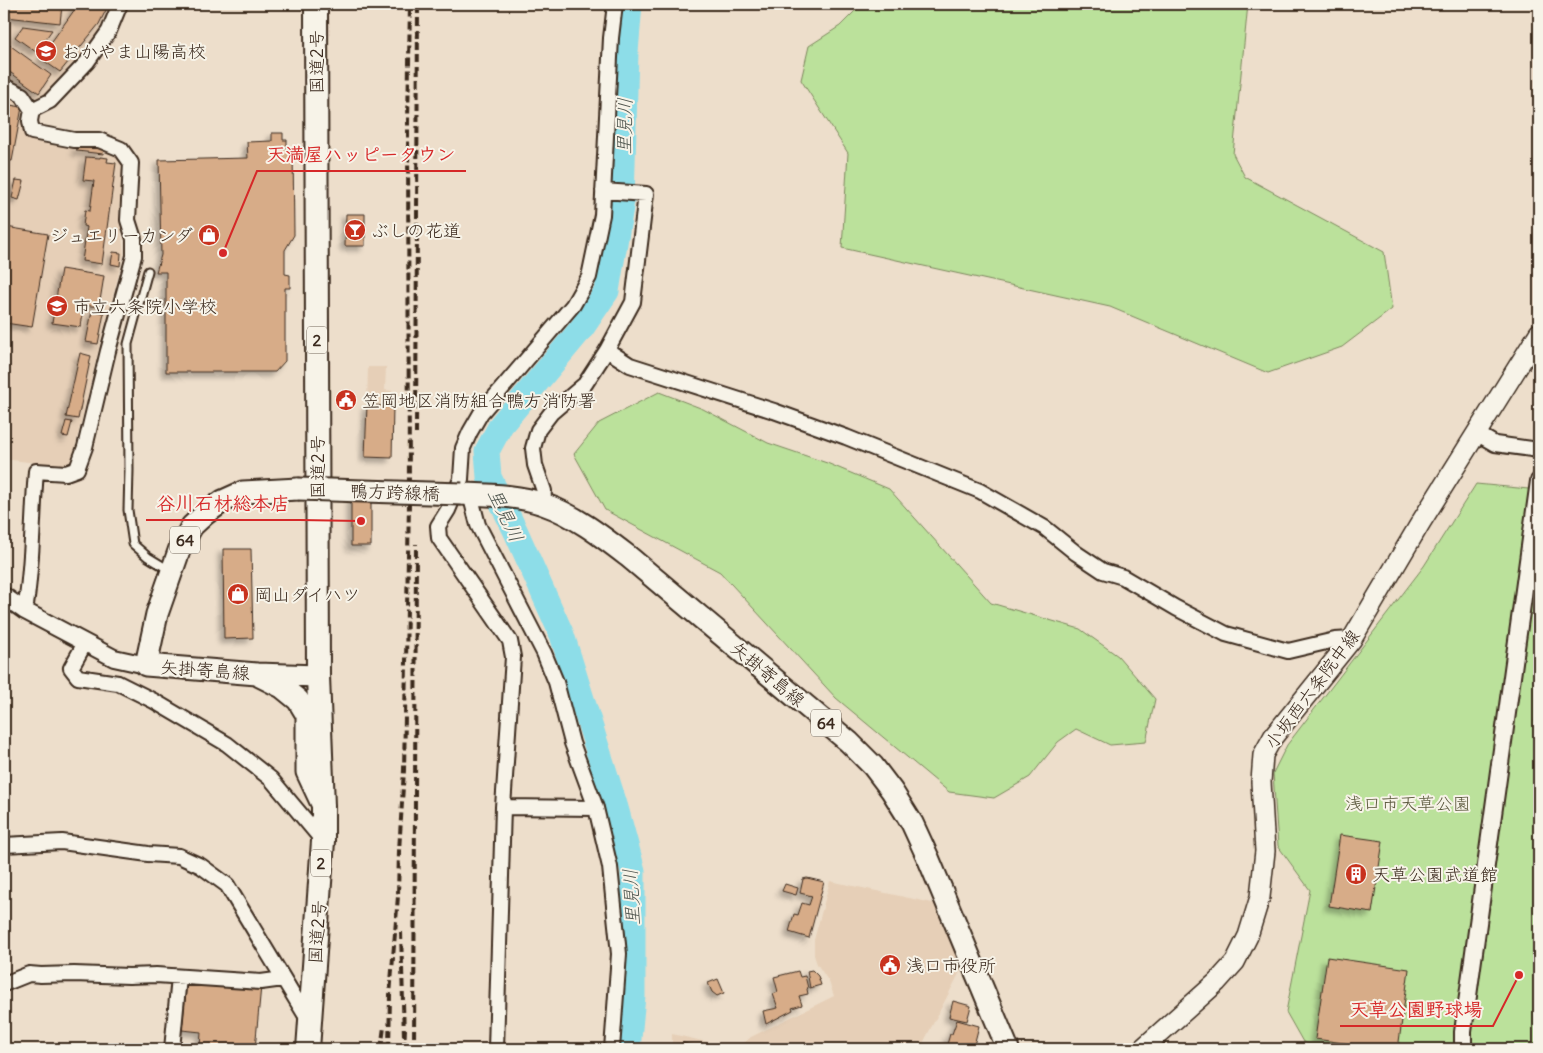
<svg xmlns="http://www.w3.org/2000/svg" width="1543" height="1053" font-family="Delius,'Klee One',sans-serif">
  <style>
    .built { fill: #e6cfb7 }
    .green { fill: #bbe19b; stroke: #7b865c }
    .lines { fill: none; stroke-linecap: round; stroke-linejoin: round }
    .river { stroke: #8ddde8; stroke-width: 25 }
    .building { fill: #d7ac88; stroke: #3b2a1e; filter: url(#shadow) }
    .service-casing { stroke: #3b2a1e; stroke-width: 11 }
    .minor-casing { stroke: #3b2a1e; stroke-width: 18 }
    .tertiary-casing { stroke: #3b2a1e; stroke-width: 20 }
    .secondary-casing { stroke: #3b2a1e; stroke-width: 22 }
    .primary-casing { stroke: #3b2a1e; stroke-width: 25 }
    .trunk-casing { stroke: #3b2a1e; stroke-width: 26 }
    .service { stroke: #f7f3e8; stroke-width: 7 }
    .minor { stroke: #f7f3e8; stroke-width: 14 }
    .tertiary { stroke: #f7f3e8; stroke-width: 16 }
    .secondary { stroke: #f7f3e8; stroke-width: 19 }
    .primary { stroke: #f7f3e8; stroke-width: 21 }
    .trunk { stroke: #f7f3e8; stroke-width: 22 }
    .rail { stroke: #3b2a1e; stroke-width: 4; stroke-dasharray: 8 4; stroke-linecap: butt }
    .primary-bridge-casing { stroke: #3b2a1e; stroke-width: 25; stroke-linecap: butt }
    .primary-bridge { stroke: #f7f3e8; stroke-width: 21 }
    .labels { text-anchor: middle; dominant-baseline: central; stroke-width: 4; stroke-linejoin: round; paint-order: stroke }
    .shield { fill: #f7f3e8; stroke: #73665b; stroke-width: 1 }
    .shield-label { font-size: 16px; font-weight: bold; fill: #3b2a1e }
    .poi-label { font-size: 18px; fill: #3b2a1e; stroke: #f7f3e8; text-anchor: start }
    .street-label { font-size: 18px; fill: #3b2a1e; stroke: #f7f3e8 }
    .park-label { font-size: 18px; fill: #5b583d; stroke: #f7f3e8 }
    .water-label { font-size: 19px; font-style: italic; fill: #505750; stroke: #f7f3e8 }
    .leader { fill: none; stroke: #d62828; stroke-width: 2 }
    .callout-dot { fill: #d62828; stroke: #f7f3e8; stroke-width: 2 }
    .callout-label { font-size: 19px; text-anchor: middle; font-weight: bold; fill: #d62828; stroke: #f7f3e8; stroke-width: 4; stroke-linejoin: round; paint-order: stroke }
  </style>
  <defs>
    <filter id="shadow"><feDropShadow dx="-4.5" dy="4.5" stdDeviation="2.5" flood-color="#0004"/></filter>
  </defs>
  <rect width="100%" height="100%" fill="#eddecb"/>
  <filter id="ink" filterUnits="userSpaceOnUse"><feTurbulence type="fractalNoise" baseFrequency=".02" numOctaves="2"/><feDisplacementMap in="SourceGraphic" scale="10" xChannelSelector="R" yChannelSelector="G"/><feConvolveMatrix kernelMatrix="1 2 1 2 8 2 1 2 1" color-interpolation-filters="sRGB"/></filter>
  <g filter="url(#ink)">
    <!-- built -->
    <path class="built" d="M4,4H115L96,42L48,95L41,100L32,97L23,88L4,78Z
      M4,90L21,102L25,114L24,132L28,136L91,144L106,149L116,154L124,161L119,211L124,254L101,340L71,464L60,466L4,459Z
      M368,367H386L385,390L393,391V404L367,403Z
      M830,881L937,904L963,966L920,1049H672V1034L737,1049L751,1037L834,996L829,982L817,964L814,955V940Z"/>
    <!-- green -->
    <path class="green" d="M854,4H1248L1233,154L1245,177L1384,252L1392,309L1342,347L1268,373L1110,307L842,248L848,153L801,80L809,46L840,26L857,9Z
      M659,392L703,409L768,443L827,463L889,489L991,603L1080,629L1118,656L1155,699L1146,742L1110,745L1076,729L1058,742L1030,777L994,798L949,792L836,698L720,572L605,510L574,454L599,423Z
      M1476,484L1539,490V706L1534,721L1539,728V1049H1327L1303,1042L1286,1012L1310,890L1278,846L1273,773L1287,745L1424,566Z"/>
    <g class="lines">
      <!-- river -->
      <path class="river" d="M628,1049L633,996V871L616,808L562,635L516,532L489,477L487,451L501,425L582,328L607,291L622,201L626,52L630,4"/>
    </g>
    <!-- building -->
    <path class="building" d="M4,4H66V6H62L60,23L6,17L4,28Z
      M76,4H109L99,24L60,72L40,58L75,9L73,8Z
      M23,26L52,30L36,52L15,37Z
      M4,41L51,75L39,93L4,68Z
      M4,104L22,107L12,161L4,160Z
      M272,133H283V140H287V150H293L294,235L285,250V274L290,275V288H285V361L275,372H166V272H156L161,255L159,160L248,158L247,142L272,141Z
      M76,146L104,149L103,154L77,151Z
      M86,157L100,158V157L108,158L107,162L116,163L102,264L82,261L87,227L83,226L85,210L90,211L94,181L83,180Z
      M16,180L24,181L19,200L12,198Z
      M346,214H365V246H345Z
      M6,227L48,234L32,327L5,323L4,327V238Z
      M113,252L121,253L120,266L111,264Z
      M61,269L104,276L99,307L84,305L81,327L52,323Z
      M92,311L104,313L98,344L86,342Z
      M80,353L91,356L78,419L66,417Z
      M367,405L393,406L392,458L365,457Z
      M66,421L72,422L68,437L62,436Z
      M351,497H371V546H351Z
      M223,549H251L253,638L224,639Z
      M1340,835L1383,841L1372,913L1329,906Z
      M807,878L824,882L809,938L789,932L794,914L798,915L802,903L809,905L812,896L800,893L803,879Z
      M785,884L798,888L796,895L782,891Z
      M1327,957L1409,969L1398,1049H1387L1315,1039Z
      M812,970L818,976L821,985L810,988L807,971Z
      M798,971L800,977L805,976L808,988L807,989L808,994L799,996L802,1005L792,1008L793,1010L766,1024L763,1011L778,1008L773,994L778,992L774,977Z
      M718,979L724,993L717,996L712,992L708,983Z
      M187,980L261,986L255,1049H200L201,1032L182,1030Z
      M953,1001L971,1006L967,1021L949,1017Z
      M957,1020L979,1026L973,1049H943V1047L946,1048L950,1034H952Z
      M683,1043L705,1049H681Z"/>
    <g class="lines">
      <!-- service casing -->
      <g class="service-casing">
        <path id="service" d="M148,271L128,344L129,470L128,510L133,544L148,557L171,571"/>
      </g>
      <!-- minor casing -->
      <g class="minor-casing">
        <path id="minor" d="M4,86L22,95L32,110L30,121L32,132L74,140H99L121,149L131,163L128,220L134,239V256L108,351L85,447L77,469L66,473L36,471C32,519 33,564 25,611
          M32,110L50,101L87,62L109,31L120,4
          M607,350L630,365L774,411L846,437L980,491L1045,528L1076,553L1103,571L1123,577L1176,608L1226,634L1288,651L1335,640L1352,639
          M1476,433L1495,444L1539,450
          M470,494L478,525L544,653L556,682L572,743L596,808L610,867L619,954L612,1049
          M543,503L544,491L535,465L533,448L538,430L551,413L585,384L607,350L633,302L646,194L603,191
          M85,643L71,668L78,677L118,683L154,701L227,744L271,779L323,841
          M503,807L596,808
          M4,845L62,842L148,854L179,856L201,866L227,885L309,1021
          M4,984L29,974L41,975L74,974L129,976L156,975L261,982L283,979
          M172,1049L179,977
          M496,1049L503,807L513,657L510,641L439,538L438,526L448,510L461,479L463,448L470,432L481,413L573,305L589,277L602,215L611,38L615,4"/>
      </g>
      <!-- tertiary casing -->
      <g class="tertiary-casing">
        <path id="tertiary" d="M4,596L25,611L114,658L146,665
          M1463,1049V1032L1539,481"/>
      </g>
      <!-- secondary casing -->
      <g class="secondary-casing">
        <path id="secondary" d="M1142,1049L1217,982L1235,962L1248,936L1260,897L1265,851L1261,782L1263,755L1273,737L1352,639L1421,522L1539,333"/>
      </g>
      <!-- primary casing -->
      <g class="primary-casing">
        <path id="primary" d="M298,489L243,492L223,501L205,514L192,526L180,548L157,614L146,665L257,674L318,676
          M462,494C487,495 519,495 543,504C575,515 603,537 629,557L849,742L873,766L892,791L912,823L929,860L1008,1049
          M260,676L282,687L298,700L307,715V772L323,806"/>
      </g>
      <!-- trunk casing -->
      <g class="trunk-casing">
        <path id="trunk" d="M308,1049L323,841V806L318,676L316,4"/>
      </g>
      <!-- service -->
      <use href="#service" class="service"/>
      <!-- minor -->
      <use href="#minor" class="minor"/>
      <!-- tertiary -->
      <use href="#tertiary" class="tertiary"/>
      <!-- secondary -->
      <use href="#secondary" class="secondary"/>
      <!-- primary -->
      <use href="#primary" class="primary"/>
      <!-- trunk -->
      <use href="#trunk" class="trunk"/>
      <!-- rail -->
      <path class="rail" d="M416,434L418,4
        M401,932L404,1037
        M381,1049L384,1027
        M389,1049L390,995L398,896L399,851L404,770L407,608L409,504L408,123L410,4
        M404,1049L405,1029
        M414,1049L416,544"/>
      <!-- primary-bridge casing -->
      <g class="primary-bridge-casing">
        <path id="primary-bridge" d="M298,489L462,494"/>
      </g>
      <!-- primary-bridge -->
      <use href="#primary-bridge" class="primary-bridge"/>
    </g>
  </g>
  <!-- icons -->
  <defs>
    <g id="school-disc" transform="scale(1.125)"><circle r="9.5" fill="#c8321e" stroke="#f7f3e8"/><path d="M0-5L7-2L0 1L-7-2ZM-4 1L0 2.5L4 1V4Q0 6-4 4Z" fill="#fff"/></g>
    <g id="bar-disc" transform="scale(1.125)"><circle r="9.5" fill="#c8321e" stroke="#f7f3e8"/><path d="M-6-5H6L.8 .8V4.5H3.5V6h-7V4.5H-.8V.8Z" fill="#fff"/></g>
    <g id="shop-disc" transform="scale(1.125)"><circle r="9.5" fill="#c8321e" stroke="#f7f3e8"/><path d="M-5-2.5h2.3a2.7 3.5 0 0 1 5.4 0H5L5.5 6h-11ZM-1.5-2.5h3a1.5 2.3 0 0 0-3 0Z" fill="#fff"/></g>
    <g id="civic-disc" transform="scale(1.125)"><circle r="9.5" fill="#c8321e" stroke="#f7f3e8"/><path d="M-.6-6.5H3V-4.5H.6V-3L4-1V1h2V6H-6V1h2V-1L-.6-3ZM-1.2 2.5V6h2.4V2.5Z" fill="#fff"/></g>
    <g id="building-disc" transform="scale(1.125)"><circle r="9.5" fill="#c8321e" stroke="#f7f3e8"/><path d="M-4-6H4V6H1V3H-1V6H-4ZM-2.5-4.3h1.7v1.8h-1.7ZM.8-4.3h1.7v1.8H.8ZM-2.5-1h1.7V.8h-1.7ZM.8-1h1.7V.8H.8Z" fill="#fff"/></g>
  </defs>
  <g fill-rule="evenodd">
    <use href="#school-disc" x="46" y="51"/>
    <use href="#bar-disc" x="355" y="230"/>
    <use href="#shop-disc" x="209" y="235"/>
    <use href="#school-disc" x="57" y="306"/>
    <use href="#civic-disc" x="346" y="400"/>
    <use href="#shop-disc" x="238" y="594"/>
    <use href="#building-disc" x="1356" y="874"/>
    <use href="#civic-disc" x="890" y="965"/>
  </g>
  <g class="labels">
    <!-- shield labels -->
    <g class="shield">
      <rect x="307" y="326.5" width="20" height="27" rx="4"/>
      <rect x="170" y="526.5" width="30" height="27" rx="4"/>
      <rect x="811" y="709.5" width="30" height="27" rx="4"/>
      <rect x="311" y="849.5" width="20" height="27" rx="4"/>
    </g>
    <g class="shield-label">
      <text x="317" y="340">2</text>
      <text x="185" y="540">64</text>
      <text x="826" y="723">64</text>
      <text x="321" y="863">2</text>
    </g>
    <!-- poi labels -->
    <g class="poi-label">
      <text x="62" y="51">おかやま山陽高校</text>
      <text x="371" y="230">ぶしの花道</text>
      <text x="193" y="235" text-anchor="end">ジュエリーカンダ</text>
      <text x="73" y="306">市立六条院小学校</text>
      <text x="362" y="400">笠岡地区消防組合鴨方消防署</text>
      <text x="254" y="594">岡山ダイハツ</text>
      <text x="1372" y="874">天草公園武道館</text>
      <text x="906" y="965">浅口市役所</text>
    </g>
    <!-- street labels -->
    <g class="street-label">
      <text transform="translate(316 62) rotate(-90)">国道2号</text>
      <text transform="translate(317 467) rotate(-90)">国道2号</text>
      <text transform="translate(395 492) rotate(2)">鴨方跨線橋</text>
      <text transform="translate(205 670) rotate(4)">矢掛寄島線</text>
      <text transform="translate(768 674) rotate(40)">矢掛寄島線</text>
      <text transform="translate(1312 689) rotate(-53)">小坂西六条院中線</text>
      <text transform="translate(317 932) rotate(-86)">国道2号</text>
    </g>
    <!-- park labels -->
    <g class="park-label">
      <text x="1408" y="803">浅口市天草公園</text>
    </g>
    <!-- water labels -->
    <g class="water-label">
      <text transform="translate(624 126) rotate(-89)">里見川</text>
      <text transform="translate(506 515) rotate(65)">里見川</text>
      <text transform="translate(631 897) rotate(-93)">里見川</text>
    </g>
  </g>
  <!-- callouts -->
  <path class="leader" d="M223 253L257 171H466M361 521L299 520H146M1519 975L1493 1026H1340"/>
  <g class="callout-dot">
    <circle cx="223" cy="253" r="5"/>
    <circle cx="361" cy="521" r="5"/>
    <circle cx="1519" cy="975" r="5"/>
  </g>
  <g class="callout-label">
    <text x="361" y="161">天満屋ハッピータウン</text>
    <text x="223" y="510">谷川石材総本店</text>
    <text x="1416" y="1016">天草公園野球場</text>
  </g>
  <!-- margin -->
  <rect width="1543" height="1053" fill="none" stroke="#f7f3e8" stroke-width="20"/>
  <rect x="10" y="10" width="1523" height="1033" fill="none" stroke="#3b2a1e" stroke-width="2" filter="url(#ink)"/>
</svg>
